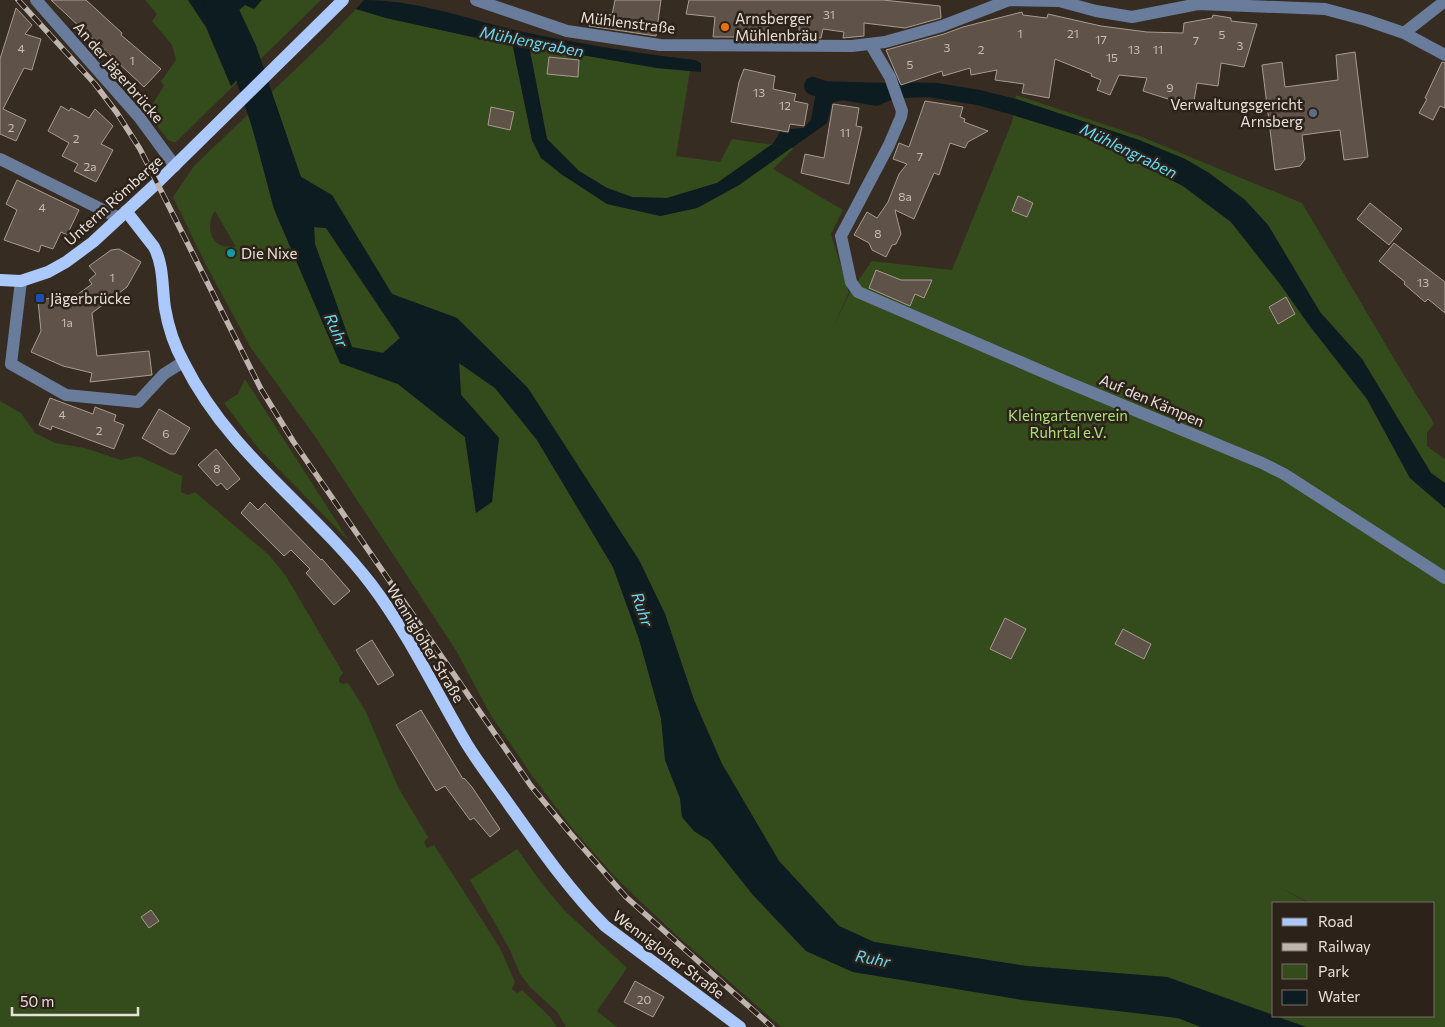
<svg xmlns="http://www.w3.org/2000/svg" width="1445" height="1027" font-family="Commissioner,sans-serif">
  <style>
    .green { fill: #344b1c; fill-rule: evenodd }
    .water { fill: #0c1c20; fill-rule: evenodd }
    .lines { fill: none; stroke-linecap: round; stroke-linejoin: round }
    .canal { stroke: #0c1c20; stroke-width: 18 }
    .river { stroke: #0c1c20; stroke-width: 30 }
    .building { fill: #5f5349; stroke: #a99b90 }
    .minor { stroke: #6a7c9b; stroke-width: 12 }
    .major { stroke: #acc9fd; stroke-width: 12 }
    .rail-casing { stroke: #bdb5ae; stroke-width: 5.5 }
    .rail { stroke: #2c2219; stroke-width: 4; stroke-dasharray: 11; stroke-linecap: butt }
    .food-dot { fill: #e8710a; stroke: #2c2219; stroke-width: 2 }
    .service-dot { fill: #5c6f8a; stroke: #2c2219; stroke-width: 2 }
    .culture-dot { fill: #0f9aa8; stroke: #2c2219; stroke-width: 2 }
    .transit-dot { fill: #1a4fb4; stroke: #2c2219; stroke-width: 2 }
    .labels { text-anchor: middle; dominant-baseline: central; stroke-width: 5; stroke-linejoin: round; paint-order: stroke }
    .number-label { font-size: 12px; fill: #c5bdb6 }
    .poi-label { font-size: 15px; fill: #e7e0da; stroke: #2c2219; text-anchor: start }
    .street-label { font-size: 15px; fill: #e7e0da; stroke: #2c2219 }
    .park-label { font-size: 15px; fill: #aae077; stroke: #2c2219 }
    .water-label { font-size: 16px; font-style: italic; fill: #60ddfb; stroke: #2c2219 }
  </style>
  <rect width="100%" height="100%" fill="#372c22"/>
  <!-- green -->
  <path class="green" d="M145,0H188L206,27L231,86L255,61L239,10L245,5L254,8L262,0H321L176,142H173L168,140L147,113L164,86L161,81L176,60L172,45L152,21L157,14Z
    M356,9L386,18L491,41L512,42L532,140L541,158L660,216L697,208L739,185L791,148L771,145L717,183L667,198L632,197L607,188L579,171L547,139L529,45L657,68L690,71L676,156L720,162L732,139L794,148L773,169L843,210L831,234L849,292L833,328L850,292L872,261L952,270L1012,122L1016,95L1142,137L1302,203L1402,372L1434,423L1427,433V446L1445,459V483L1431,473L1362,359L1320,312L1268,225L1245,200L1209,173L1185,159L1139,140L1016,99L1013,115L1093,140L1130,158L1183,186L1231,222L1280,284L1309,325L1367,399L1410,478L1445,508V1027H1306L1275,1016H1434V903H1310L1275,885L1308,903H1274V1015L1167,977L1026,966L874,942L839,926L779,861L722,764L694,700L665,614L639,560L457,318L392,294L332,196L301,177L272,94L249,116L274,209L340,363L398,384L465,437L476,513L499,438L461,395L459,363L495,388L537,440L613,567L639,639L661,718L665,760L680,798L682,817L694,831L710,841L753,895L806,951L853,972L1178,1018L1201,1027H781L675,934L618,880L575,832L533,777L490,714L457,652L404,571L314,435L251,348L206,265L173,197L194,166L325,41ZM215,211L236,247C232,246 227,247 223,246C208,241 207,222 215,211Z
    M314,227L326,228L400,338L383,353L352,348L315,244Z
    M245,379L349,541L258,448L224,403L238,394Z
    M0,401L21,413L35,433L55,443L85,448L121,460L138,456L182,476L181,492L188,495L195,492L269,555L286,576L343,673L339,678V682L343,684L348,683L365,710L398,787L428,837L424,842L427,848L434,845L500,948L515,982L512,989L517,993L522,990L550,1017L557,1027H0Z
    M517,849L543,885L565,911L627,968L597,1011L617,1027H566L557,1012L530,987L520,974L509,948L470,880Z"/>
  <!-- water -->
  <path class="water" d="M188,0H262L254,9L245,5L239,10L255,61L231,86L206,27Z
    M364,0C415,0 465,18 514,30C574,43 634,53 695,60L701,63V72L657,68L529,46L547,139L579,171L607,188L632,197L667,198L717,183L771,145L791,148L739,185L697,208L660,216L607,204L561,174L541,158L532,140L512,42L491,41L386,18L356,9Z
    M818,81L890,83L896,98L877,106L842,100L832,103L827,123L792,148L772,145L780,132L789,133L790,129L804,128L811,120Z
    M894,82L937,83L980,90L1016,99L1139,140L1185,159L1209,173L1245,200L1268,225L1320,312L1362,359L1431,473L1445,483V508L1410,478L1367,399L1309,325L1280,284L1231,222L1183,186L1093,140L1013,115L977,105L928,97L901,98Z
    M272,94L301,177L332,195L392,294L457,318L528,388L639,560L665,614L694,700L722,764L779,861L839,926L874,942L1026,966L1167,977L1306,1027H1201L1178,1018L1022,1000L853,972L806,951L753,895L710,841L694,831L682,817L680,798L665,760L661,718L639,639L613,567L537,440L495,388L459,363L461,395L499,438L492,502L476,513L465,437L398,384L340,363L274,209L249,115ZM314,227L326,228L400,338L383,353L352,347L315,244Z"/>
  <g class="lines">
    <!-- canal -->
    <path class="canal" d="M813,86L827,91L839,92"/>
    <!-- river -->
    <path class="river" d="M218,0L242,51L273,142"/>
  </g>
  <!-- building -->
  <path class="building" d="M51,0H86L122,33L121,35L161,69L144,87Z
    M615,0H661L656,36L589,26L590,12L612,15Z
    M689,0H883L940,6L941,18L905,28L864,23V36L843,38L844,32L823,29L821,38H799V18L769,14L767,37H713L715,17L686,14Z
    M16,8L32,25L25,34L41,39L32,70L24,68L3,109L26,120L16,141L0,134V59Z
    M1022,12L1023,15L1047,18L1048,14L1101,26L1147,32L1183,33L1184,23L1212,18L1213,15L1231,18V21L1257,24L1244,67L1221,63L1218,86L1197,83L1193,107L1143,91L1147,78L1119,75L1110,95L1097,90L1101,80L1091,76L1092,74L1055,59L1049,98L1022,93L1024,84L995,80L997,70L971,75L970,68L943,76L942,71L901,85L886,50L944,34L963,27Z
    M1355,52L1368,157L1344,160L1340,130L1302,135L1305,159L1300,166L1275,170L1262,65L1282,62L1285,87L1338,80L1336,55Z
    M549,57L579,60L578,77L547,74Z
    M1442,62L1445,63V108L1440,106L1433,120L1419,113L1427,99L1425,98Z
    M744,69L775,76L773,89L796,94L794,101L808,104L804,126L790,124L788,132L731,122L739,82Z
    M925,101L963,107L960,117L965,119L964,122L988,131L968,142L965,148L950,143L939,175L934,173L914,219L895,210L901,234L896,244L892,245L886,257L872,250L869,243L854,235L867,212L877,218L888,202L899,174L907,164L893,159L899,143L909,147Z
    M833,104L859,108L856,126L862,127L849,184L801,173L805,154L824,158Z
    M61,106L69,111L71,108L89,118L95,109L113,126L101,144L113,150L96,182L74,171L78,164L62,156L69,143L48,131Z
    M491,107L514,112L510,130L488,125Z
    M17,180L79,210L67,235L61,232L53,249L41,245L39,252L4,240L17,210L6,204Z
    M1018,196L1033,203L1027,217L1012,211Z
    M1370,203L1402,229L1389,245L1357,219Z
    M1394,243L1445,282V313L1428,299L1425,302L1404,284L1405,282L1379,261Z
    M119,249L141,262L127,287L92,313L97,356L149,351L152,375L90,382L92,373L63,366L31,352L41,331L38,301L54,297L67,302L92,284L89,280L96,274L89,266L111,250Z
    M876,270L901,280H932L924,298L915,294L910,306L869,288Z
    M1286,297L1295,314L1278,324L1269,307Z
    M50,398L93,414L95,407L116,415L114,421L124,425L114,449L52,426L51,430L39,425Z
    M159,409L190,428L175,454H170L142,438Z
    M216,449L240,479L227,490L221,483L217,486L198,465Z
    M250,502L258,510L265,503L321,560L322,559L350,591L334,605L306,573L310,569L291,550L284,556L241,513Z
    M1005,618L1026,629L1011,659L990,649Z
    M1123,629L1151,644L1144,659L1115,644Z
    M372,640L394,675L378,685L356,650Z
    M421,710L463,779L464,778L472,787L500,829L490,837L474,818L470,820L445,786L436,791L396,725Z
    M151,910L159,921L149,928L141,917Z
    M635,981L664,997L653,1017L624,1002Z"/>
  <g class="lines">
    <!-- minor -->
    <path class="minor" d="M36,0L139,117L175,166
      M476,0L567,31L660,45L852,46L885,42L942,26L1007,1
      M1000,0L1059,1L1096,11L1132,17L1198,4L1325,9L1366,20L1404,33L1445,55
      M1404,33L1445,1
      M871,45L890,77L902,111L901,117L889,145L841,236L851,282L858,292L1062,380L1262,463L1284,474L1445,578
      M0,159L119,218
      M21,281L11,364L66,395L138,402L164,374L183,362"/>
    <!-- major -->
    <path class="major" d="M126,211L154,247C164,266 162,288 165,308C168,326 175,347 184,363C230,455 311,506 371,584C408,633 434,688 465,741C478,763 495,784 510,806C540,848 569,890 605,926L740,1027
      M0,280L21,281L48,272L66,262L93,242L158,182L343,0"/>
    <!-- rail casing -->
    <g class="rail-casing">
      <path id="rail" d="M18,0L95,84L117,113L140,149L261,389L293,441L531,786L570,833L626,897L772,1027"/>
    </g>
    <!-- rail -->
    <use href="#rail" class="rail"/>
  </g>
  <!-- markers -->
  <circle class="food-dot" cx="725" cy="27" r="5"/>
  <circle class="service-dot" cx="1313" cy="113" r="5"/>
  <circle class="culture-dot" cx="231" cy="253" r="5"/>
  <rect class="transit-dot" x="35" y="293" width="10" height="10" rx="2.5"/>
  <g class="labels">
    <!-- number labels -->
    <g class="number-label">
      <text x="829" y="14">31</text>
      <text x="1020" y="33">1</text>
      <text x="1073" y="33">21</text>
      <text x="1222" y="34">5</text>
      <text x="1101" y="39">17</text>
      <text x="1196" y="40">7</text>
      <text x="1240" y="45">3</text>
      <text x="947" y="47">3</text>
      <text x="21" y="48">4</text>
      <text x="981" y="49">2</text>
      <text x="1134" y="49">13</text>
      <text x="1158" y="49">11</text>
      <text x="1112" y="57">15</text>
      <text x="132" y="60">1</text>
      <text x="910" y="64">5</text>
      <text x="1170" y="87">9</text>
      <text x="759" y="92">13</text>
      <text x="785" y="105">12</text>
      <text x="11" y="127">2</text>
      <text x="845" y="132">11</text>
      <text x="76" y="138">2</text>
      <text x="920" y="156">7</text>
      <text x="90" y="166">2a</text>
      <text x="905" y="196">8a</text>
      <text x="42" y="207">4</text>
      <text x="878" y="233">8</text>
      <text x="112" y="277">1</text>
      <text x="1423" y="282">13</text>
      <text x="67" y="322">1a</text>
      <text x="62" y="414">4</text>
      <text x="99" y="430">2</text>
      <text x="166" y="433">6</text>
      <text x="217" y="468">8</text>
      <text x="644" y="999">20</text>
    </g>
    <!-- poi labels -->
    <g class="poi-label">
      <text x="735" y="18">Arnsberger<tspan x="735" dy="17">Mühlenbräu</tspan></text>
      <text x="1303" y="104" text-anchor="end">Verwaltungsgericht<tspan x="1303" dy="17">Arnsberg</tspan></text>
      <text x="241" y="253">Die Nixe</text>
      <text x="50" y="298">Jägerbrücke</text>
    </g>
    <!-- street labels -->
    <g class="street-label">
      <text transform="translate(628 22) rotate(7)">Mühlenstraße</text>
      <text transform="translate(119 72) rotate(49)">An der Jägerbrücke</text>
      <text transform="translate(113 200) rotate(-42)">Unterm Römberge</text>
      <text transform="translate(1152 400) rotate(23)">Auf den Kämpen</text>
      <text transform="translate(426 643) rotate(59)">Wennigloher Straße</text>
      <text transform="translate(669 954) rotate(37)">Wennigloher Straße</text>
    </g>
    <!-- park labels -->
    <g class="park-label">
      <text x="1068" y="415">Kleingartenverein<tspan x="1068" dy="17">Ruhrtal e.V.</tspan></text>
    </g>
    <!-- water labels -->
    <g class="water-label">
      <text transform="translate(532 41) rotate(11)">Mühlengraben</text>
      <text transform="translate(1129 150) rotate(26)">Mühlengraben</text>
      <text transform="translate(337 330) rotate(66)">Ruhr</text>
      <text transform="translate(643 609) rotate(71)">Ruhr</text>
      <text transform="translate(873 958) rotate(11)">Ruhr</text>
    </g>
  </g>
  <!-- legend -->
  <rect x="1272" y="902" width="162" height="115" fill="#2c2219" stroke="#776e66"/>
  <rect x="1282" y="918" width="25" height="8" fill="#acc9fd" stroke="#776e66"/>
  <text x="1318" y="927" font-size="15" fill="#e7e0da">Road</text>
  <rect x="1282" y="943" width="25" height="8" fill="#bdb5ae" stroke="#776e66"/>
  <text x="1318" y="952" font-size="15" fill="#e7e0da">Railway</text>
  <rect x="1282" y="964" width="25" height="15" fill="#344b1c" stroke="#776e66"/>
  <text x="1318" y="977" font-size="15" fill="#e7e0da">Park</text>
  <rect x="1282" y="990" width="25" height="15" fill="#0c1c20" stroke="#776e66"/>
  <text x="1318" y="1002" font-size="15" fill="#e7e0da">Water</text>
  <!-- scale -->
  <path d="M12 1007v8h126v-8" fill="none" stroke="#e7e0da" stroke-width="2.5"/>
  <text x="20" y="1007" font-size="15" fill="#e7e0da" stroke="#2c2219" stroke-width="4" paint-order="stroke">50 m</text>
</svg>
